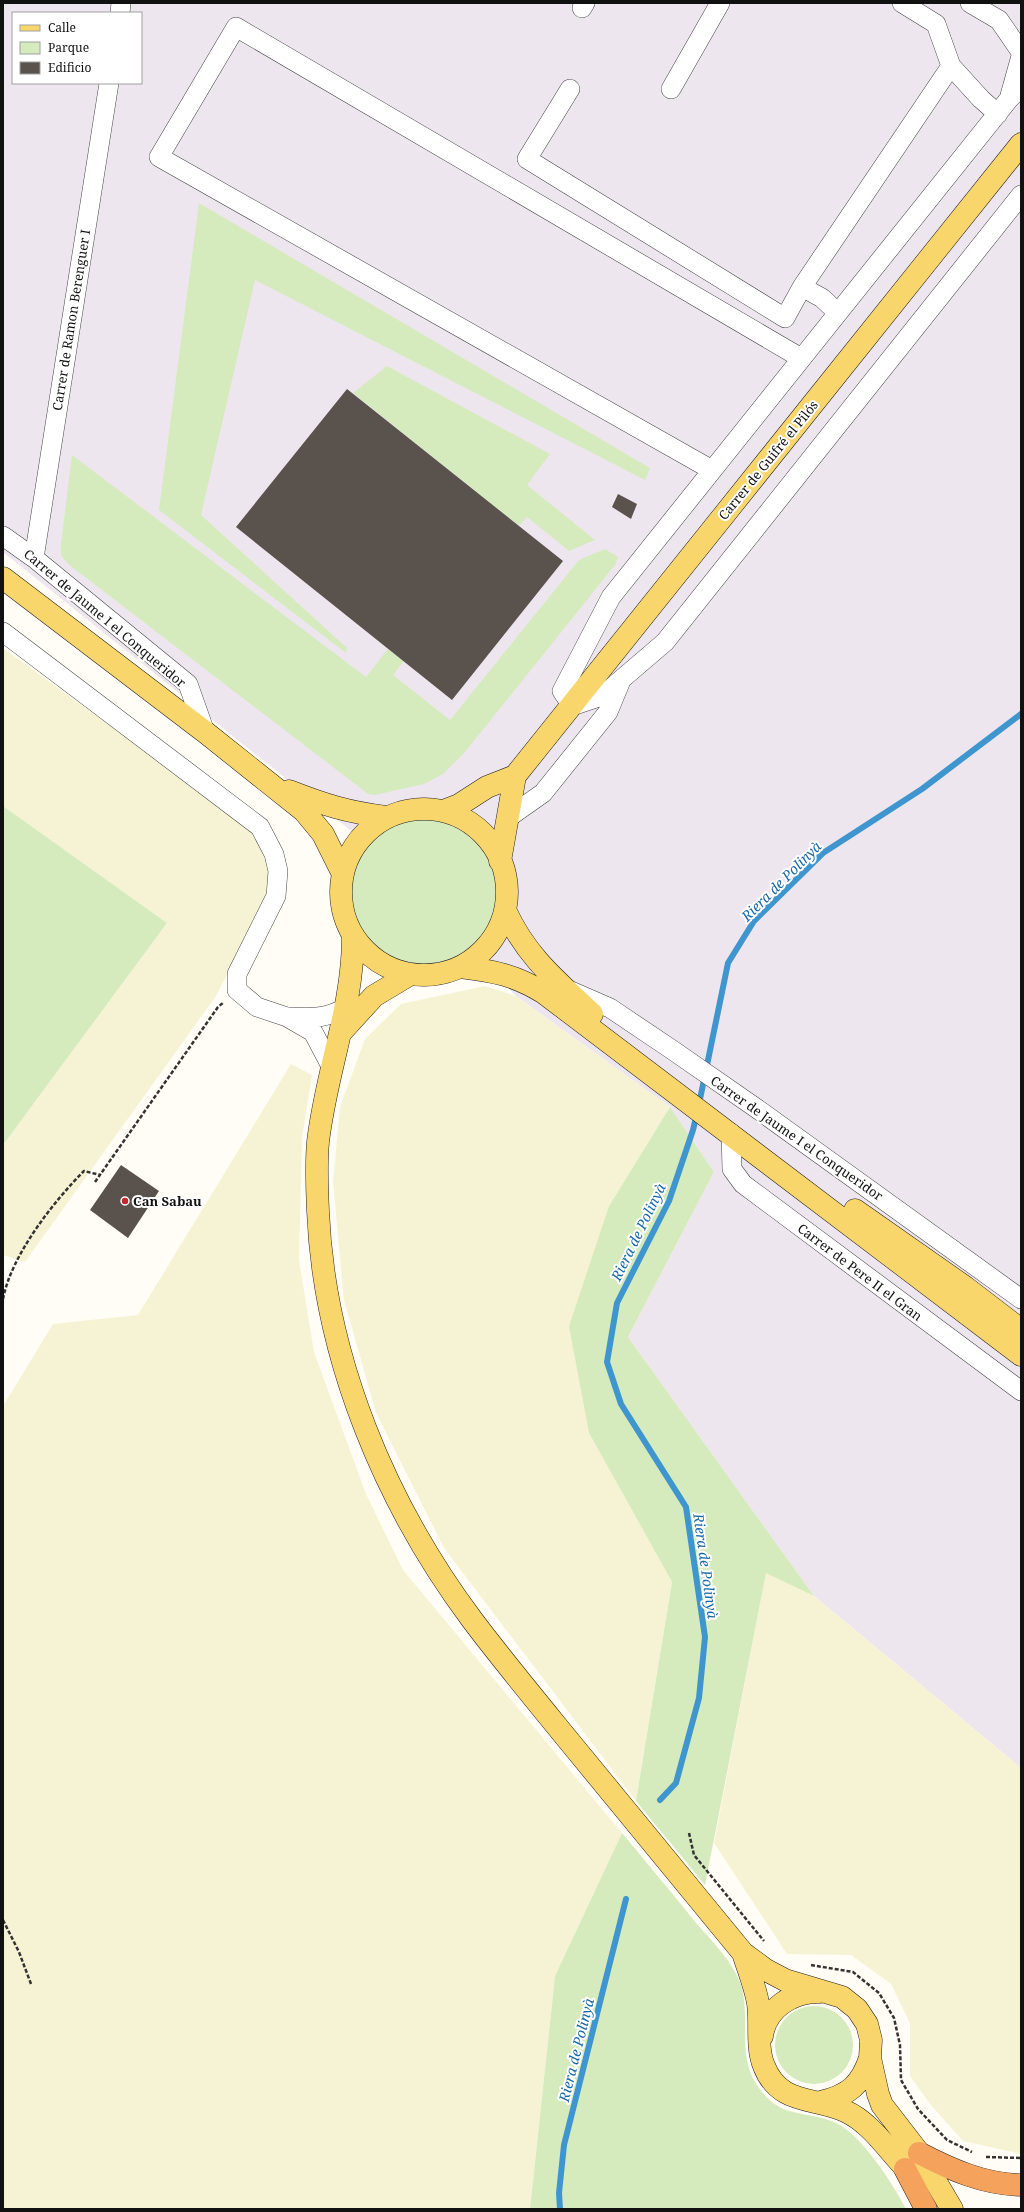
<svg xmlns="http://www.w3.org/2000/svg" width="1024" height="2212" font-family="'Noto Serif',serif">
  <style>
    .industrial { fill: #eee6ef; fill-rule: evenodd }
    .farmland { fill: #f6f3d4 }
    .green { fill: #d5ebbd }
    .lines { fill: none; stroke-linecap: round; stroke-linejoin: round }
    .stream { stroke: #3f96cf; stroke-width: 6 }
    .building { fill: #5a524d }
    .minor-casing { stroke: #444; stroke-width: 20 }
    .major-casing { stroke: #222; stroke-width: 23 }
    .highway-casing { stroke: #222; stroke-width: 23 }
    .path { stroke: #333; stroke-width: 2.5; stroke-dasharray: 4 2; stroke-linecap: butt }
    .minor { stroke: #fff; stroke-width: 19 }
    .major { stroke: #f9d66b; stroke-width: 22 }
    .highway { stroke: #f5a25d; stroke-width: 22 }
    .poi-dot { fill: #c4262e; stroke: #fff; stroke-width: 1.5 }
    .labels { text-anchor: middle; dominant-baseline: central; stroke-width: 4; stroke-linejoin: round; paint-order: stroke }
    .street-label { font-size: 13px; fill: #111; stroke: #fff }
    .poi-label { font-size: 13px; font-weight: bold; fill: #111; stroke: #fff; text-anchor: start }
    .water-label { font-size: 14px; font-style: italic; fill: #1768a6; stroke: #fff }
  </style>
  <rect width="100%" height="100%" fill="#fffdf5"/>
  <!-- industrial -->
  <path class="industrial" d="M3,3H1021V1768L814,1596L628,1337L714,1172L670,1107L516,996L370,846L3,552ZM13,13H141V83H13Z"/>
  <!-- farmland -->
  <path class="farmland" d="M3,648L252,829L271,874L262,907L216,996L25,1262L3,1255V1145L167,923L3,806Z
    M485,986L516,996L670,1107L609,1206L589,1433L672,1582L636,1801L444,1548L376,1413L344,1300L333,1182L340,1107L365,1039L401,1004Z
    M291,1064L312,1075L302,1138L299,1260L314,1352L366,1494L403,1570L622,1833L555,1976L530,2209H3V1406L53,1324L138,1315Z
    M766,1572L814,1596L1021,1768V2154L963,2141L930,2104L910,2076V2023L891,1984L851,1955L787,1954L714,1843Z"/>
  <!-- green -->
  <path class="green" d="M199,203L650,468L645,480L255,280L201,515L347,648L346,653L159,510Z
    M387,366L550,454L527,485L595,540L569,551L527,517L519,526L353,393Z
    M72,455L366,677L388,649L404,661L393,675L450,720L579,560L605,549L618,557L615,565L465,752L443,774L424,784L375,795L368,794L68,564L61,555V544Z
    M3,806L167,923L3,1145Z
    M341 892a83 83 0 1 1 166 0a83 83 0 1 1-166 0Z
    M670,1107L714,1172L628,1337L814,1596L766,1573L705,1885L636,1801L672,1582L589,1433L569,1326L609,1206Z
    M622,1833C647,1863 672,1893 697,1924C712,1941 730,1959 739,1980C753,2014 735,2052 757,2085C780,2121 805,2109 836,2123C862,2135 893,2184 906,2209H530L555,1976Z
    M775 2045a39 39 0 1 1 78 0a39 39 0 1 1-78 0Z"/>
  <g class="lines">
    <!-- stream -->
    <path class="stream" d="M699,1104L728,963L754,921L823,853L922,789L1021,714
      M660,1800L676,1783L699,1698L705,1637L686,1507L621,1404L607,1362L617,1303L669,1201L693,1130L697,1113
      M560,2209L559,2193L564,2145L626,1899"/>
  </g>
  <!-- building -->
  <path class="building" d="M347,389L563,561L452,700L236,527Z
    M618,494L637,504L631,519L612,507Z
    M121,1165L159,1191L128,1238L90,1210Z"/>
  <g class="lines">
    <!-- minor casing -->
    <g class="minor-casing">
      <path id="minor" d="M902,3L936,24L951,66
        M970,3L999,20L1021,52
        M582,8L585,3
        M120,13L121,3
        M1021,87L1009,99L611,597L562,691L572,706L602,696L665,642L1021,195
        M570,89L527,159L785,318L802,287L822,298L838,313
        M671,89L720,3
        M1009,99L1021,56
        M802,287L951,66L981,99L998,114
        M712,470L159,157L236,27L801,358
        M3,536L34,558L188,684L205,732
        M34,558L109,83
        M3,632L260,827L274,854L278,871L276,896L237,974V990L257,1007L287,1017L313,1032L332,1068
        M509,817L543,793L608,712L620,683
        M571,991L610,1008L671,1049L756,1108L1021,1299
        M289,1017C313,1018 325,1019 347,1007
        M731,1133L732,1169L743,1184L1021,1391"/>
    </g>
    <!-- major casing -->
    <g class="major-casing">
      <path id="major" d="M3,578L205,732L304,811L323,834L341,870
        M289,791C325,805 347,812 386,817
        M341 892a83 83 0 1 1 166 0a83 83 0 1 1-166 0Z
        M446,810L459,805L487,787L515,776L1021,144
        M500,861L515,776
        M506,912C527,957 556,980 592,1014
        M353,937C353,1008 326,1072 318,1142C316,1164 317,1189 318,1211C324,1358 386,1505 473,1621C507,1666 543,1709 578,1752C633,1819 688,1886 743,1953L766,1970L785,1980L842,1997L857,2009L867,2024L871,2040L870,2058L878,2094L882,2105L919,2153L952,2209
        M460,967C494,971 515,975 544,993L1021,1355
        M343,1030L374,996L409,975
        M855,1210L965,1287L1021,1330
        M743,1953C748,1969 755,1986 758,2003C761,2023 756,2047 764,2066C779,2105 814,2097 845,2111C876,2125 893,2160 919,2181
        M762,2036C766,2008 792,1992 819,1992
        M821,2102C849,2095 861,2085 870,2058"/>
    </g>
    <!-- highway casing -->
    <g class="highway-casing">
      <path id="highway" d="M919,2153C952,2170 983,2184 1021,2185
        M905,2169L926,2209"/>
    </g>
    <!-- path -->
    <path class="path" d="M95,1182L218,1007L224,1002
      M3,1299C11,1256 53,1202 84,1171L100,1175
      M689,1833L694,1855L764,1941
      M3,1920L19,1952L31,1984
      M811,1965L853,1972L879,1993L894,2018L900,2045L901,2080L918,2109L947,2140L972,2152
      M986,2157L1021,2158"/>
    <!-- minor -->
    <use href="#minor" class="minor"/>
    <!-- major -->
    <use href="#major" class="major"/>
    <!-- highway -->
    <use href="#highway" class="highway"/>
  </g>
  <!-- markers -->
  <circle class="poi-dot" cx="125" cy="1201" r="4"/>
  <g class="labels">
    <!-- street labels -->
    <g class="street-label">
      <text transform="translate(71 320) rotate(-81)">Carrer de Ramon Berenguer I</text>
      <text transform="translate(768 460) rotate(-51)">Carrer de Guifré el Pilós</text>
      <text transform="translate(105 618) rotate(40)">Carrer de Jaume I el Conqueridor</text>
      <text transform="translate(797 1138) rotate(35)">Carrer de Jaume I el Conqueridor</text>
      <text transform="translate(860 1272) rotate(37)">Carrer de Pere II el Gran</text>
    </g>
    <!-- poi labels -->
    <g class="poi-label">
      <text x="133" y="1201">Can Sabau</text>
    </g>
    <!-- water labels -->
    <g class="water-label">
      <text transform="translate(781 881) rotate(-45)">Riera de Polinyà</text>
      <text transform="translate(638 1232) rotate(-64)">Riera de Polinyà</text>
      <text transform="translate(706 1566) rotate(82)">Riera de Polinyà</text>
      <text transform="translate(576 2050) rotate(-76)">Riera de Polinyà</text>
    </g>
  </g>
  <!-- border -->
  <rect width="1024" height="2212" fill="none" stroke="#111111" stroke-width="8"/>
  <!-- legend -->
  <rect x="12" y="12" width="130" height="72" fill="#ffffff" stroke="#a0a0a0"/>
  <rect x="20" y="25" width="20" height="6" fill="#f9d66b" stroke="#a0a0a0"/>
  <text x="48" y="32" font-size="12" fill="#111111">Calle</text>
  <rect x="20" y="42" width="20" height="12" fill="#d5ebbd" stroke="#a0a0a0"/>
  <text x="48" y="52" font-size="12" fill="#111111">Parque</text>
  <rect x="20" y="62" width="20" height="12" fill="#5a524d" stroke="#a0a0a0"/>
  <text x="48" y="72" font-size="12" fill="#111111">Edificio</text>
</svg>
